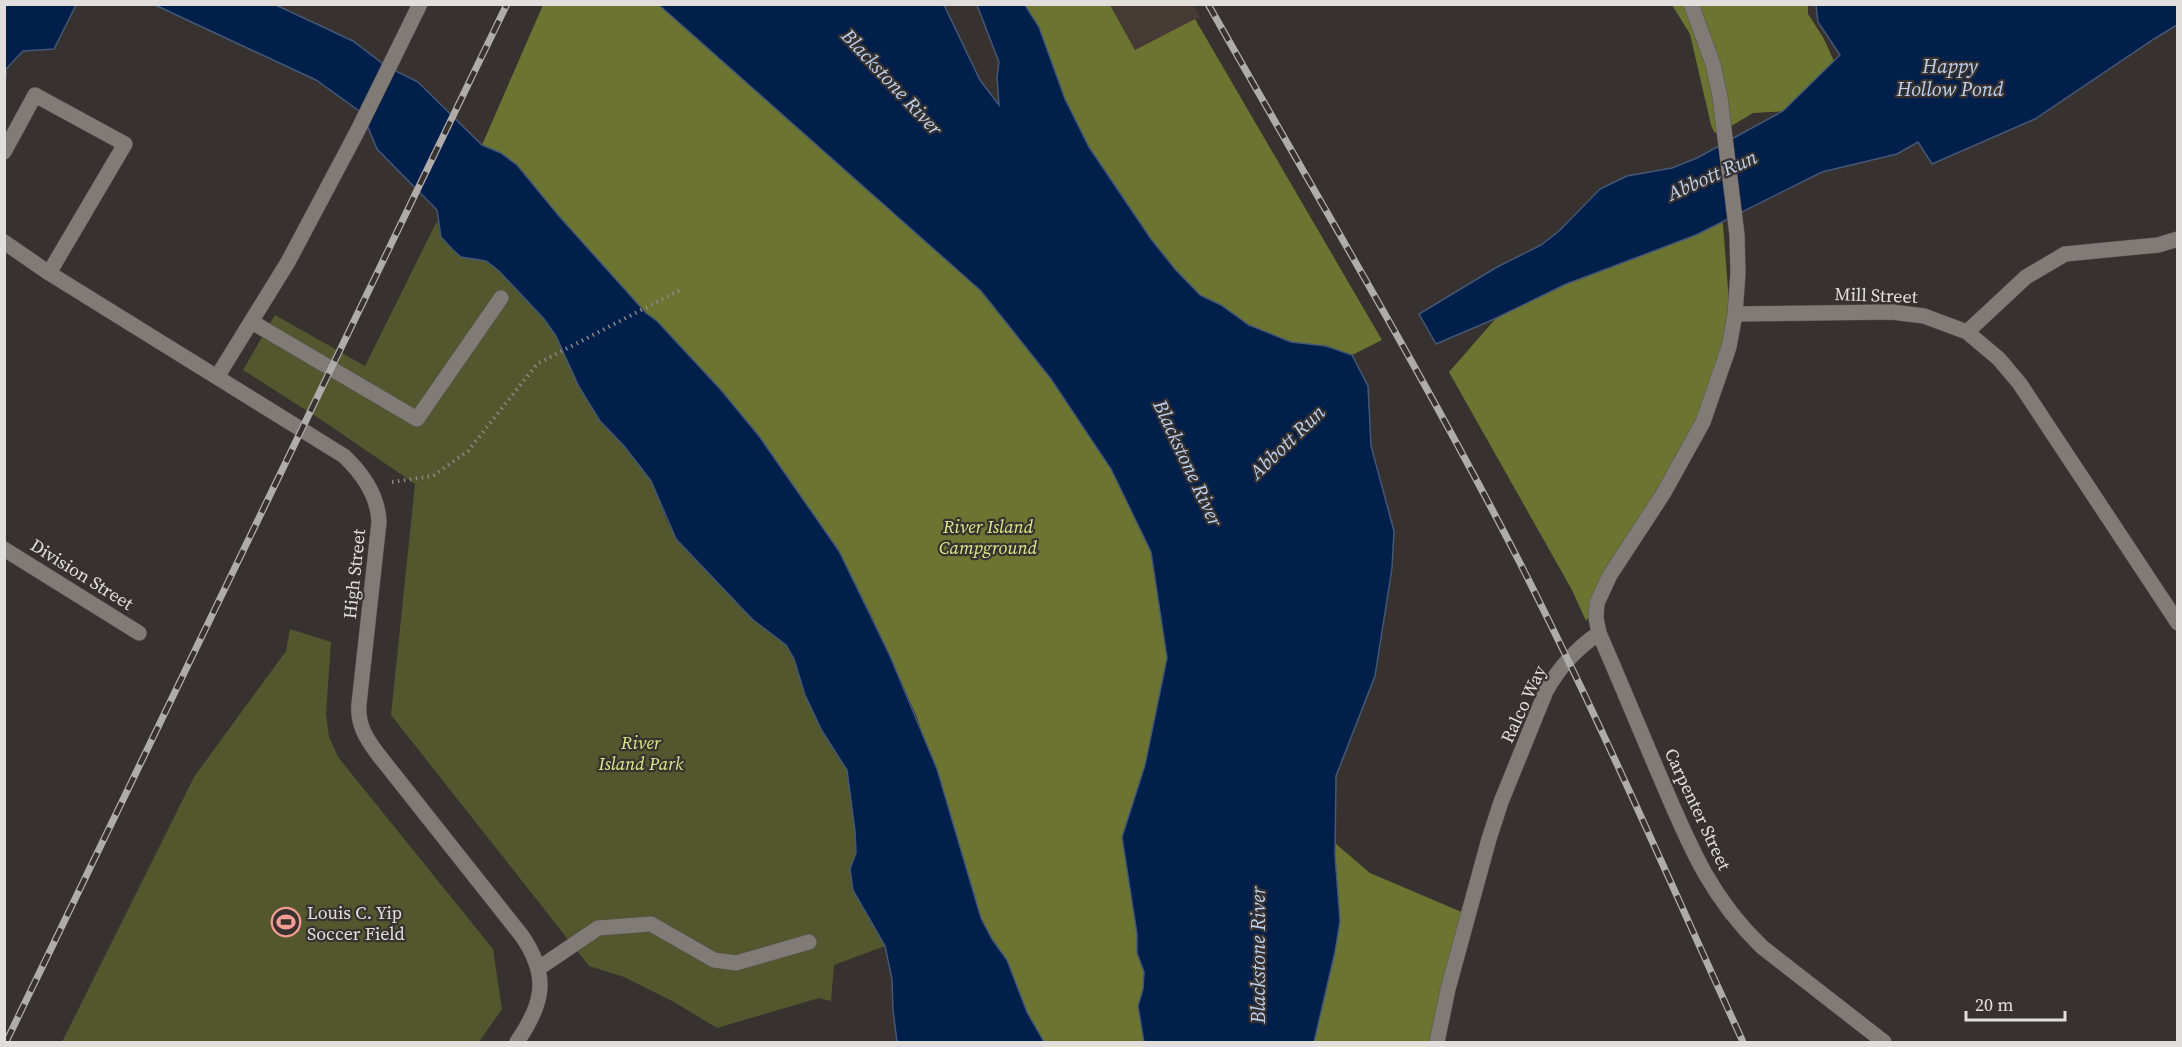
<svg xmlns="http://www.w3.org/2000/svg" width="2182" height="1047" font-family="'Source Serif 4',serif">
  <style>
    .built { fill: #463a34 }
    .green { fill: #52572e }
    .forest { fill: #6c7431 }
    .water { fill: #001f4b; stroke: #445876; stroke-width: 1.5 }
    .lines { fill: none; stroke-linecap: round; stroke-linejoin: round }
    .minor-casing { stroke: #56514e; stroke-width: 16 }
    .path { stroke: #8b8784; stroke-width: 4; stroke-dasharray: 1.5 4.5; stroke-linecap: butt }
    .minor { stroke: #817b78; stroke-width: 15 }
    .rail-casing { stroke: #b0acaa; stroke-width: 7 }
    .rail { stroke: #37322f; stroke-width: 4.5; stroke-dasharray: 14; stroke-linecap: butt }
    .labels { text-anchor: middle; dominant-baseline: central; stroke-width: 4.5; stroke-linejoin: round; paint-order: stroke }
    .street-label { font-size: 18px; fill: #e2dedc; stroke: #37322f }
    .park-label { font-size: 18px; font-style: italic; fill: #ddea89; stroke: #37322f }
    .poi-label { font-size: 18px; fill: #e2dedc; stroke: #37322f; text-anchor: start }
    .water-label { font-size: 20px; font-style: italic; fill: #bcd1f0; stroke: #37322f }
  </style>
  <rect width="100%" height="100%" fill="#37322f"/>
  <!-- built -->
  <path class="built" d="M1110,5H1193L1200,17L1135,50Z"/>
  <!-- green -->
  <path class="green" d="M437,221L441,237L486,261L499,271L544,318L556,336L579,387L600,421L624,446L651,481L668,524L765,629L786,645L794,659L805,695L822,731L847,770L855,831L856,853L851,866L853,890L885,946L834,965L831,1001L819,998L717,1028L674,1002L624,977L589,966L391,715L415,484L329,425L243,370L275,315L365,366Z
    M290,629L331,642L326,714L329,737L338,757L493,949L502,1009L479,1042H62L194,777L286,651Z"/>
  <!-- forest -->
  <path class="forest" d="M543,5H659L981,291L1051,379L1111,469L1151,552L1168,658L1145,765L1122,837L1137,934V953L1144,972L1143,989L1138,1006L1144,1042H1044L1027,1012L1007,960L992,939L981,918L917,717L873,619L839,551L759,436L721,390L657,321L646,313L559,216L517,165L482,145Z
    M1025,5H1110L1135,50L1195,19L1382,340L1352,355L1326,346L1291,342L1249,325L1223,306L1200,295L1175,269L1151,239L1089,147L1065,99Z
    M1672,5H1808V14L1823,37L1838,70L1792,111L1753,113L1718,134L1714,132L1711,125L1690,34Z
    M1720,215L1723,225L1729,301L1733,309L1699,442L1586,621L1572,590L1449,372L1498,316L1539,285Z
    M1322,832L1370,873L1464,913L1435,1042H1303Z"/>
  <!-- water -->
  <path class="water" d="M5,4L76,5L54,49L23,51L6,69V77H5Z
    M155,5H276L353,41L386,66L418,82L482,145L501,153L517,165L559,216L646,313L657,321L721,390L759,436L839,551L890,656L937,769L981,918L992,939L1007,960L1027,1012L1044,1042H897L893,1010L892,979L885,946L853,890L850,869L856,853L855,831L847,770L822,731L805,695L794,659L786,645L752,619L676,539L651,481L624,446L600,421L579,387L556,336L544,319L499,271L486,261L461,257L453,250L441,237L437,210L377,149L362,113L316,80Z
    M659,5H944L980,80L999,105L997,77L999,62L977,5H1025L1039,27L1065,99L1089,147L1151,239L1175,269L1200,295L1221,305L1249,325L1291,342L1326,346L1352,355L1368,386L1371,446L1394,531L1392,568L1375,676L1336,776L1335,855L1340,921L1335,952L1314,1042H1144L1138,1006L1143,989L1144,972L1137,953V934L1122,837L1145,765L1167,658L1151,552L1111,469L1051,379L981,291Z
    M1816,5H2177V25L2154,39L2035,119L1932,164L1918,142L1897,154L1822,172L1696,235L1564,285L1490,321L1436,344L1419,314L1497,267L1541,245L1559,231L1600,189L1627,176L1672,168L1697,158L1783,111L1840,55L1818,22Z"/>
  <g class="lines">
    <!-- minor casing -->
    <g class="minor-casing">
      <path id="minor" d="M1691,4L1713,64L1720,97L1737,235L1738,273L1735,314L1729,347L1703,422L1663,494L1610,575L1597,603L1596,618L1599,633C1619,679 1638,725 1658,772C1687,839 1707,894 1762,947L1884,1042
        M4,152L35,95L125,144L49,273
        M4,242L49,273L344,456C363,474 378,495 379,522L359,704C357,724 366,738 377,753L522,936C550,977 543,1004 517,1042
        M1735,314L1892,312L1924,316L1967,332L1999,359L2020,384L2178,623
        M252,322L417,419L501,298
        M1967,332L2026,277L2065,254L2158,245L2178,239
        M217,377L288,262L358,130L420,4
        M4,549L139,633
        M539,968L598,928L651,924L714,960L736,963L809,942
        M1437,1042L1448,989L1489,839L1501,802L1546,691C1560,666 1576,649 1599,633"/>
    </g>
    <!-- path -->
    <path class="path" d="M392,482L433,476L468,451L537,364L680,290"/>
    <!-- minor -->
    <use href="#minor" class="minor"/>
    <!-- rail casing -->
    <g class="rail-casing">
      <path id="rail" d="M1208,4C1313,190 1423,374 1520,563C1600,720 1670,882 1743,1042
        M6,1042L507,4"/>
    </g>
    <!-- rail -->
    <use href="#rail" class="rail"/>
  </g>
  <!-- icons -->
  <defs>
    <g id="stadium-ring" transform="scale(1.5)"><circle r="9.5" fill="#37322f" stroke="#f59c93" stroke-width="1.5"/><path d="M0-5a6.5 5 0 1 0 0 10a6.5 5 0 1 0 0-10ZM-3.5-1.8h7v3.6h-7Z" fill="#f59c93"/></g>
  </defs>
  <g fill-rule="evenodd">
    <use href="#stadium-ring" x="286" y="922"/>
  </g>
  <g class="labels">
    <!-- street labels -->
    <g class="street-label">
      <text transform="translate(1876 295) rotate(2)">Mill Street</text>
      <text transform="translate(82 574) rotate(32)">Division Street</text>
      <text transform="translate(354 574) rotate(-84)">High Street</text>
      <text transform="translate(1523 704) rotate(-65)">Ralco Way</text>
      <text transform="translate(1698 809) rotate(65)">Carpenter Street</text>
    </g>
    <!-- park labels -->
    <g class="park-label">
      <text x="988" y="526">River Island<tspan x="988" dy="21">Campground</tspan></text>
      <text x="641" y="742">River<tspan x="641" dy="21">Island Park</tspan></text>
    </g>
    <!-- poi labels -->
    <g class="poi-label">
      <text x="307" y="912">Louis C. Yip<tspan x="307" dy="21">Soccer Field</tspan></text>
    </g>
    <!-- water labels -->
    <g class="water-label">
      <text x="1950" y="66">Happy<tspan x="1950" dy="23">Hollow Pond</tspan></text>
      <text transform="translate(892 82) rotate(47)">Blackstone River</text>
      <text transform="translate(1712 175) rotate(-24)">Abbott Run</text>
      <text transform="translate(1287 442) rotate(-44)">Abbott Run</text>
      <text transform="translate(1188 463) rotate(65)">Blackstone River</text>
      <text transform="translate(1258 955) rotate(-90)">Blackstone River</text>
    </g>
  </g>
  <!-- border -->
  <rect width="2182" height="1047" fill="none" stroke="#e2dedc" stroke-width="12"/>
  <!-- scale -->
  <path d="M1966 1011v9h99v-9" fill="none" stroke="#e2dedc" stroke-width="3"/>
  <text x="1975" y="1011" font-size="18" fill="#e2dedc" stroke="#37322f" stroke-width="4.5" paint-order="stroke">20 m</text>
</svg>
